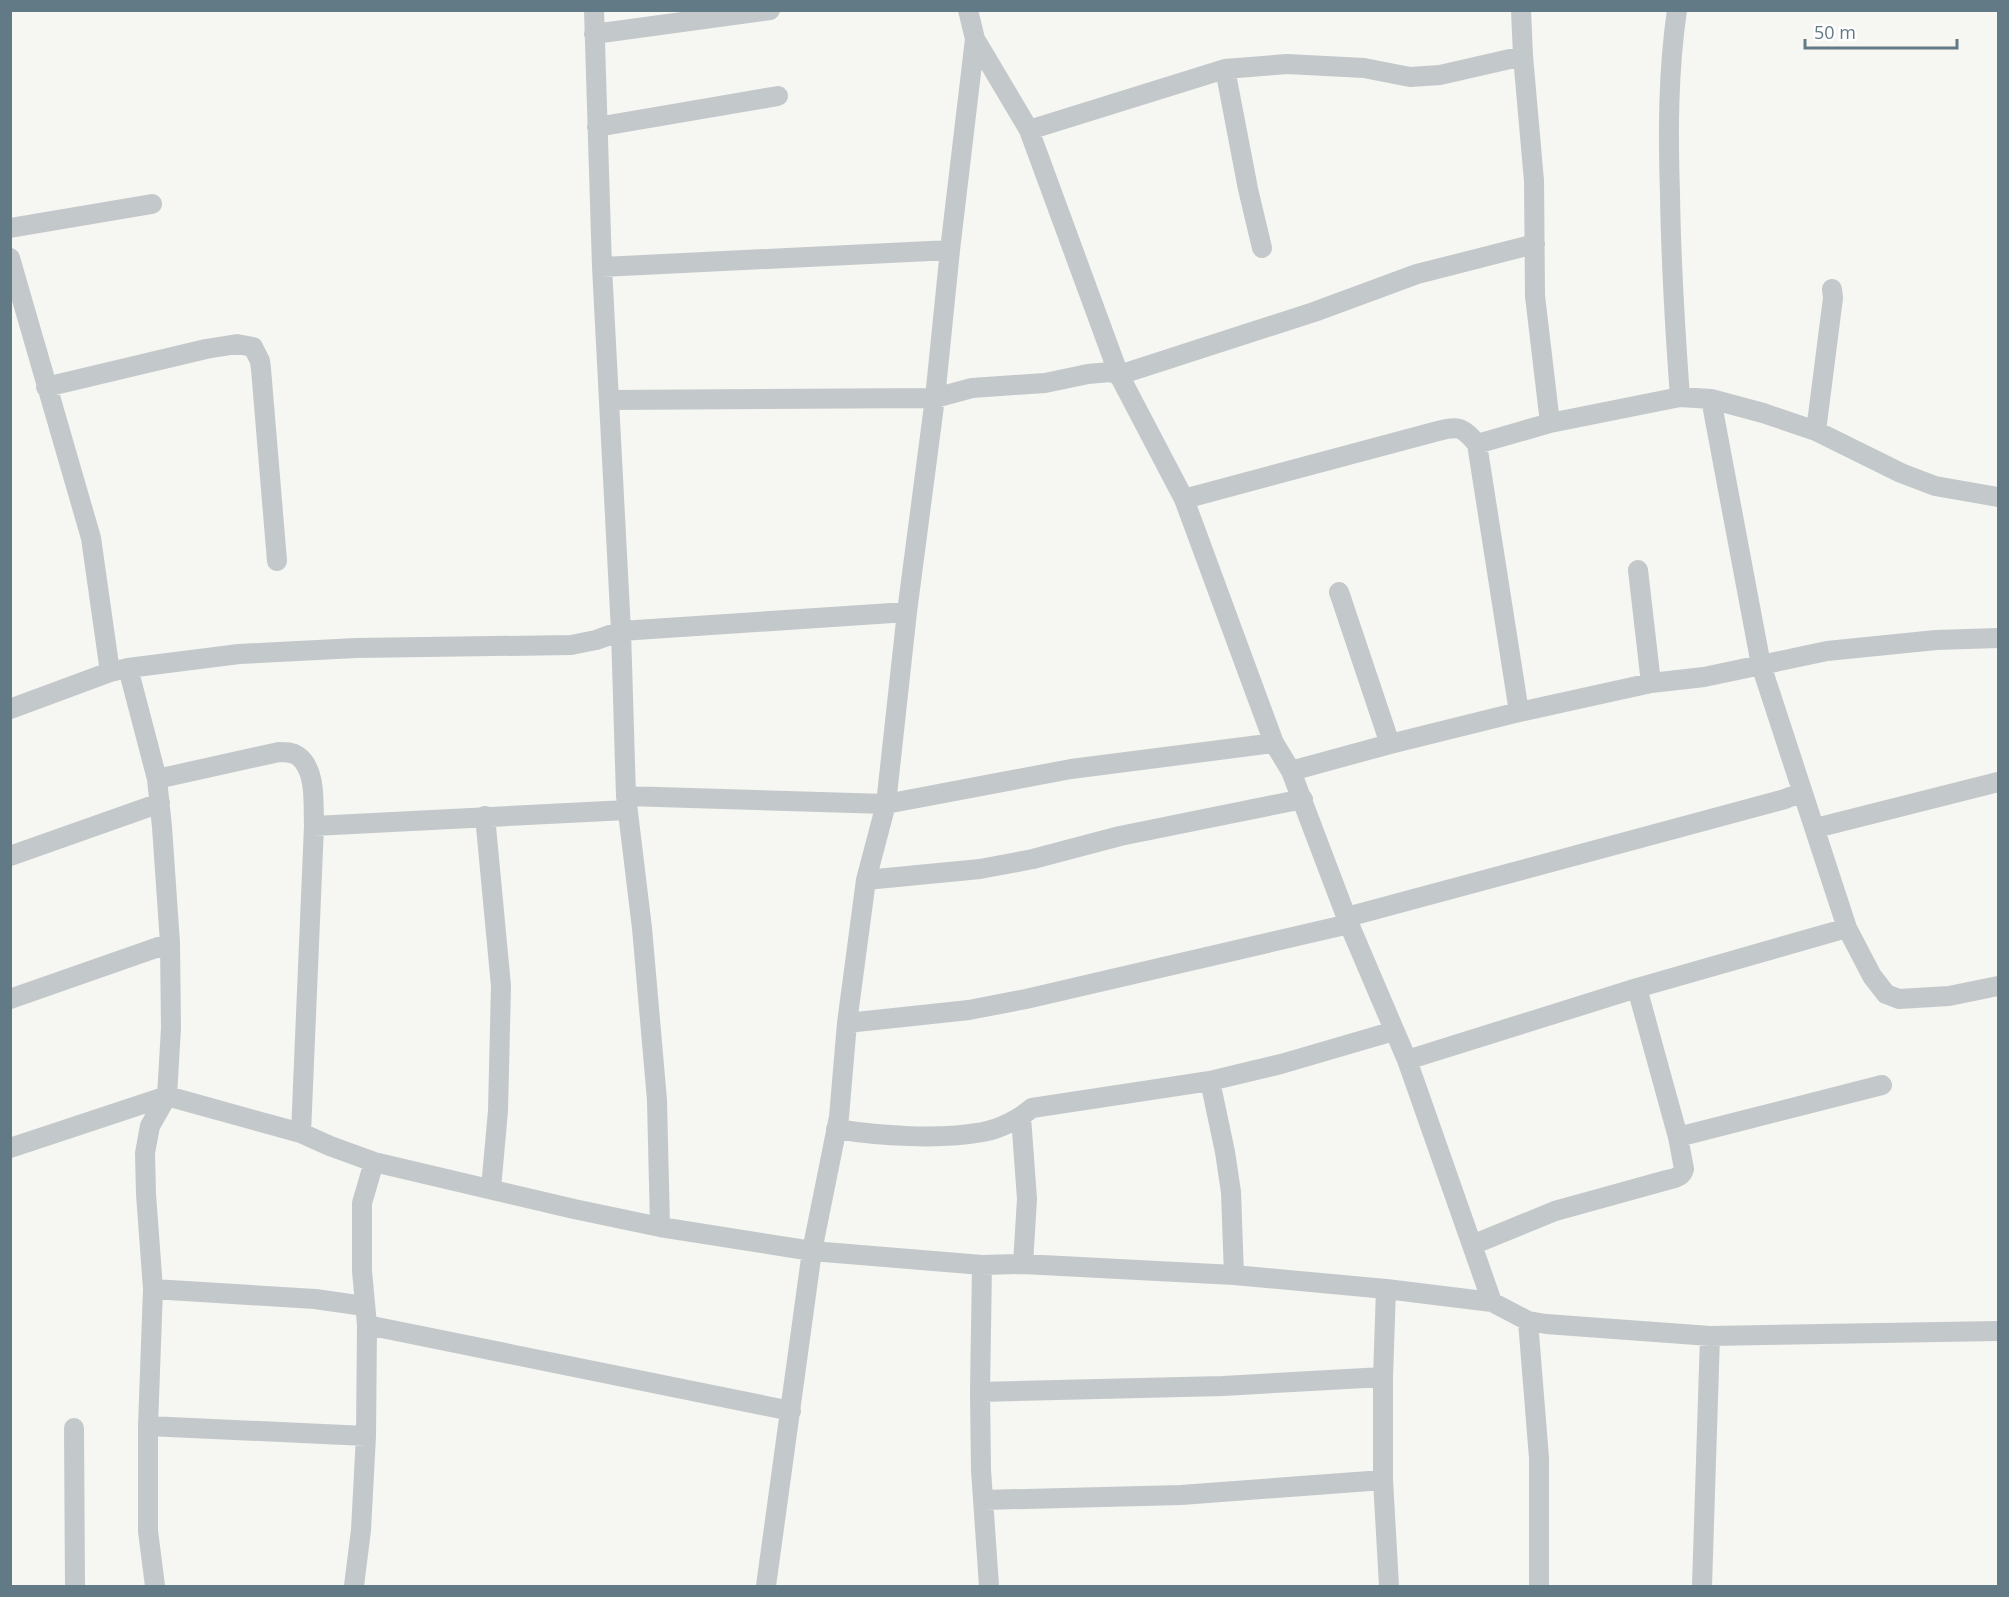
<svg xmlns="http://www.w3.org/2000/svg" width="2009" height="1597" font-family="'Open Sans',sans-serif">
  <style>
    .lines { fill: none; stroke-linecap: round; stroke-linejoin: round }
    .street { stroke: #c3c8cb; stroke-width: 20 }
  </style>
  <rect width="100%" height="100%" fill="#f6f6f2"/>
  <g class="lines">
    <!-- street -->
    <path class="street" d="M594,10L602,267L621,631L626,796L642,928L657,1100L660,1227
      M968,10L975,39L1029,130L1119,375L1184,499L1274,743L1291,771L1349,924L1407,1060L1492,1302
      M1521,10L1523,56L1534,181L1535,296L1550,423
      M1677,10C1668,72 1668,133 1670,194C1671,262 1675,329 1680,397
      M594,34L770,10
      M1225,69L1248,189L1262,248
      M597,127L778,96
      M1029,130L1225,69L1287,64L1364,68L1410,77L1440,75L1523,56
      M10,228L152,204
      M10,258L91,538L110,672
      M602,267L950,250
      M46,387L206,349L237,344L253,347L260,361L261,369L277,561
      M1711,399L1761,665L1847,928L1872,976L1886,994L1899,999L1949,996L1998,986
      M609,400L935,398L972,388L1045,383L1088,374L1110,372L1119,375L1314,312L1417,274L1535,244
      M1816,431L1833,298L1832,289
      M1477,444L1550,423L1680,397L1711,399L1763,413L1816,431L1901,473L1935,486L1998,497
      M1184,499L1438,431C1460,425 1463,428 1477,444L1519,712
      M1638,570L1651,683
      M1339,592L1390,744
      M128,668L157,779L162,827L170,943L171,1028L167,1096L150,1126L145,1153L146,1194L153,1289L148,1426V1531L155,1586
      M10,709L110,672L128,668L239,654L356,648L571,645L596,640L621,631L907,612
      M1291,771L1390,744L1519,712L1651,683L1704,677L1827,651L1936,640L1998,638
      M157,779L279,752C285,752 292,752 298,756C317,770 313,805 314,826L301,1133
      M626,796L886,804L1071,769L1274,743
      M485,816L501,986L498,1111L491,1188
      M314,826L627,810
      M1816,828L1998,782
      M10,856L160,803
      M866,880L980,869L1033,859L1120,836L1303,799
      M1347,917L1785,799L1802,792
      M10,999L170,943
      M847,1023L969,1010L1026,999L1349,924
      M1407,1060L1637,988L1847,928
      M1210,1081L1225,1152L1231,1192L1234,1275
      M1021,1117L1027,1199L1023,1264
      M836,1129C880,1136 939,1140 983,1132C1000,1129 1019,1119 1032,1108L1210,1081L1281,1064L1394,1031
      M1678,1137L1882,1085
      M10,1148L167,1096L301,1133L330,1146L374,1162L574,1209L660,1227L812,1251L982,1265L1023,1264L1234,1275L1386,1289L1492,1302L1528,1321L1546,1324L1710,1336L1998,1331
      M1472,1245L1555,1211L1667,1180C1675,1178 1682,1177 1684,1169L1678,1137L1637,988
      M982,1265L980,1392L981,1470L989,1586
      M153,1289L315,1299L364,1306
      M1386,1289L1383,1377V1480L1389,1586
      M1528,1321L1539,1458V1586
      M367,1325L791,1411
      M980,1392L1223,1386L1383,1377
      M148,1426L366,1436
      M74,1428L75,1586
      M983,1500L1181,1495L1383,1480
      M354,1586L361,1530L366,1436L367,1325L362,1271V1203L374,1162
      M766,1586L812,1251L839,1117L847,1023L866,880L886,804L907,612L935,398L950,250L975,39
      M1702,1586L1710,1336"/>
  </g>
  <!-- border -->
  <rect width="2009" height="1597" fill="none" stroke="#627986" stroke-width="24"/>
  <!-- scale -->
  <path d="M1805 39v9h152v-9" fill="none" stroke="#627986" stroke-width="3"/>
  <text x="1814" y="39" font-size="18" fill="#627986" stroke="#ffffff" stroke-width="4.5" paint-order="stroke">50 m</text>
</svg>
